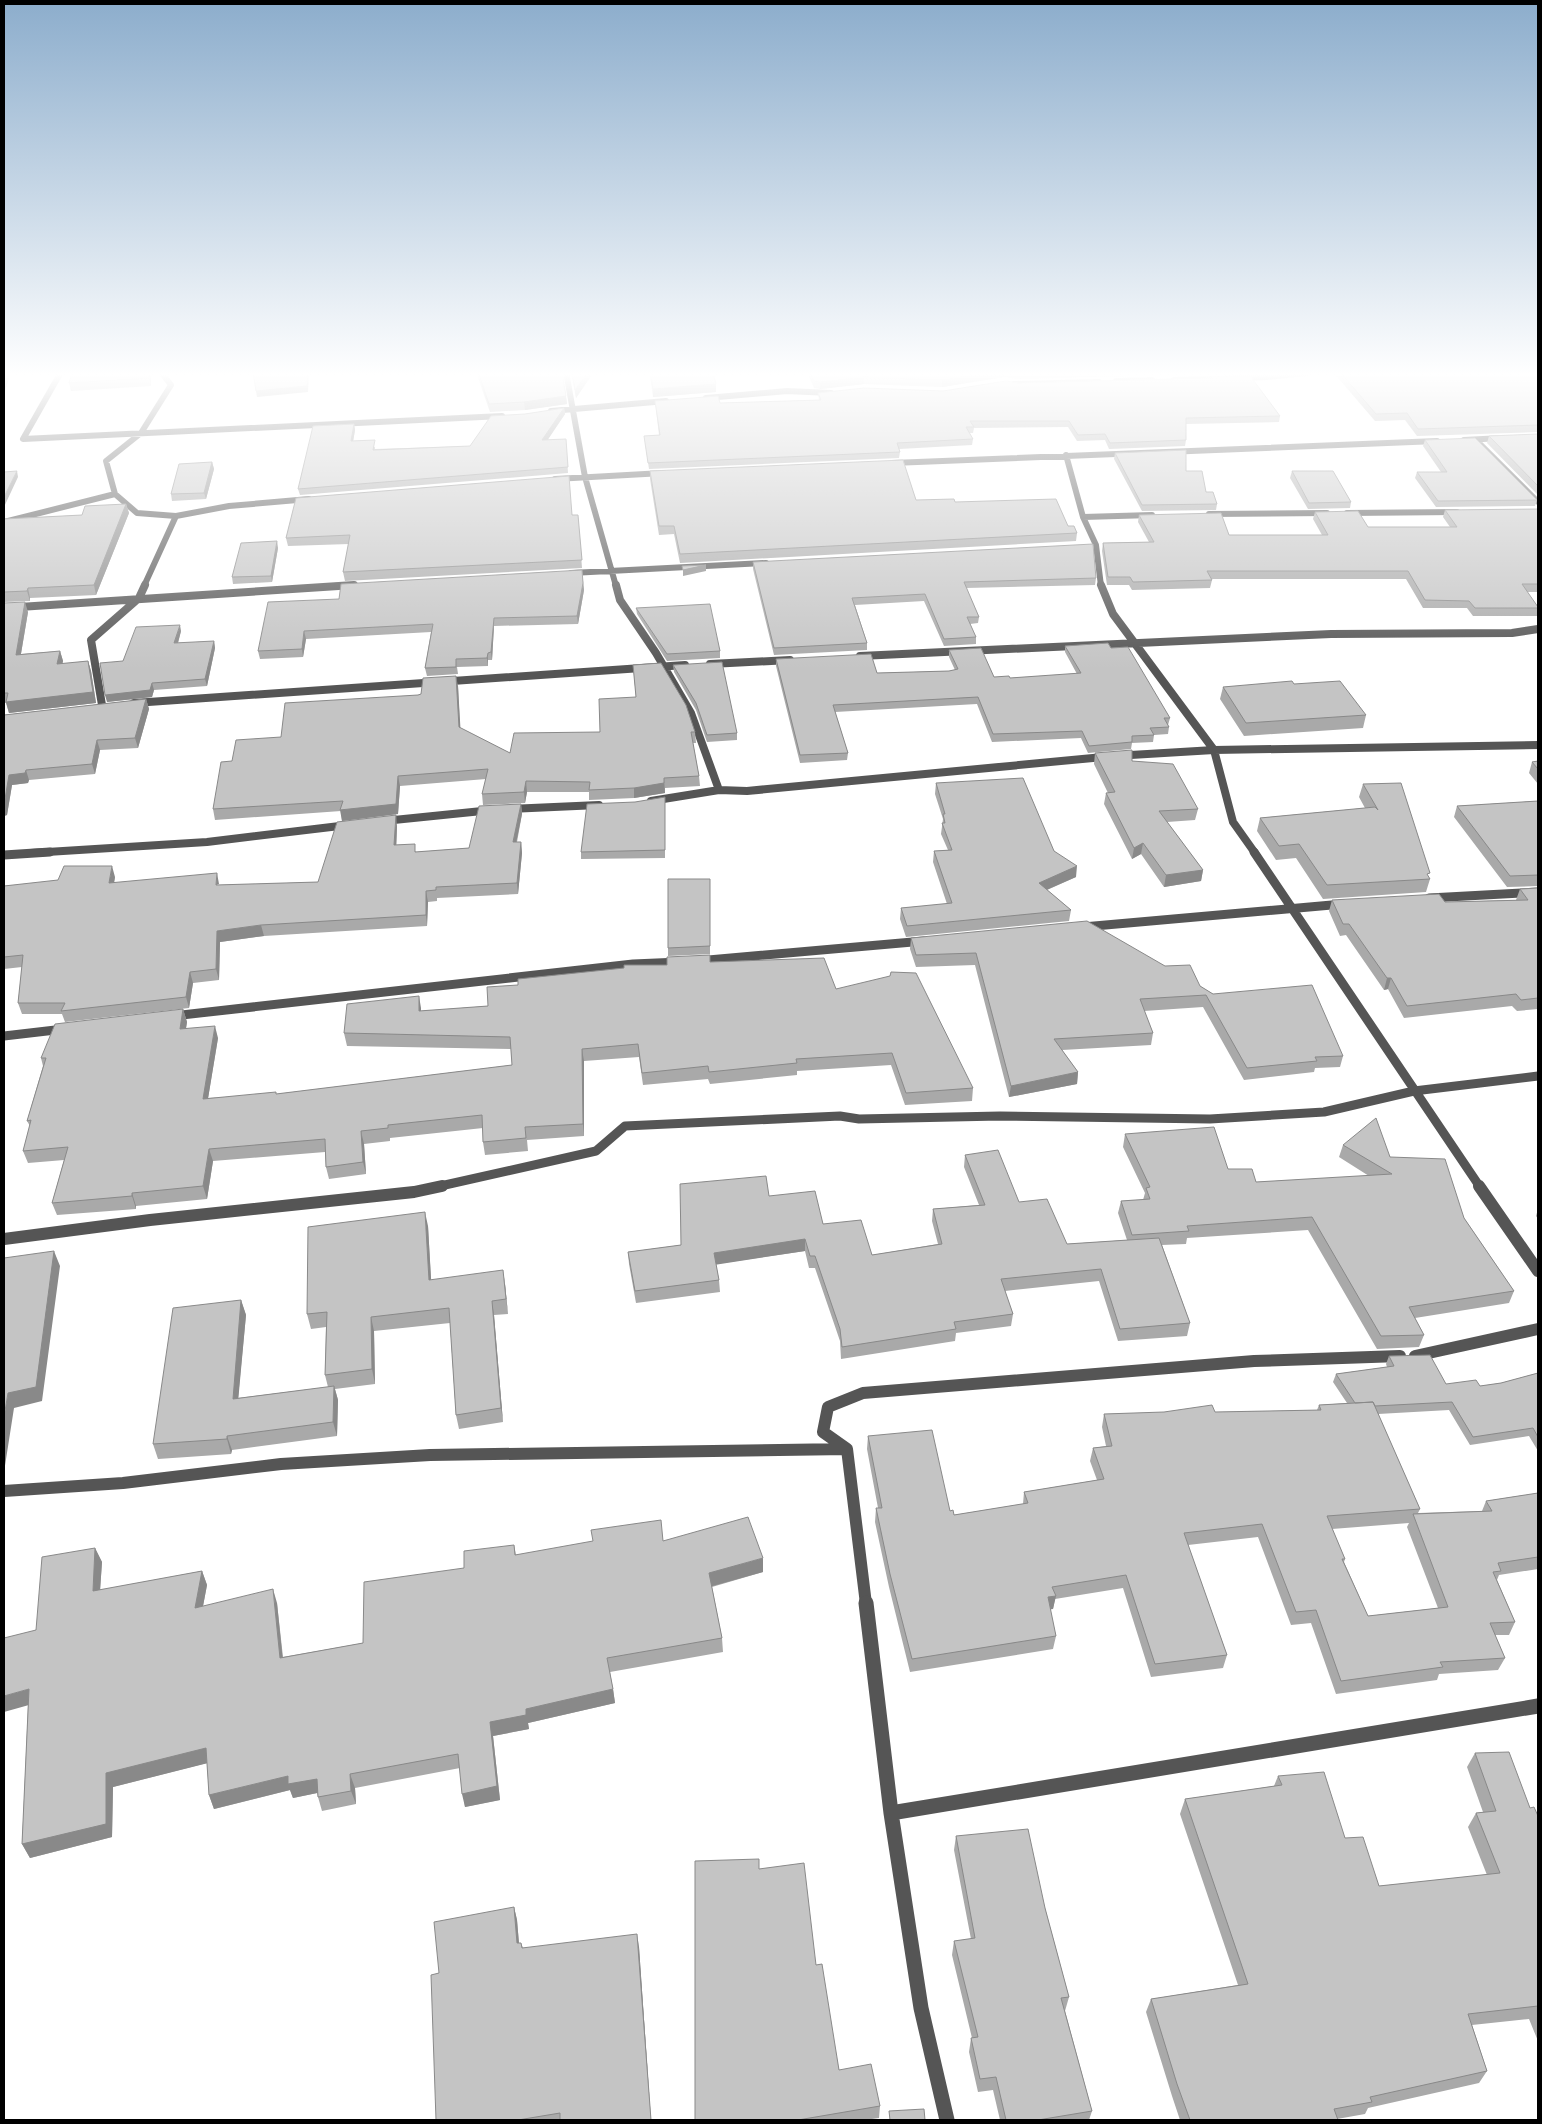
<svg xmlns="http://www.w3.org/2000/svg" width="1542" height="2124" font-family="Rubik,sans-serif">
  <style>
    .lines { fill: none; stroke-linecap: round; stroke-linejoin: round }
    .street-far4 { stroke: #555; stroke-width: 6 }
    .street-far3 { stroke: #555; stroke-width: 8 }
    .street-far2 { stroke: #555; stroke-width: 9 }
    .street-far1 { stroke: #555; stroke-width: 12 }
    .street { stroke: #555; stroke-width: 15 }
    .wall { fill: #a9a9a9; fill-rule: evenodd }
    .shaded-wall { fill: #898989 }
    .building { fill: #c4c4c4; stroke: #898989 }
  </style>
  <rect width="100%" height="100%" fill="#fff"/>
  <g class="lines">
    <!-- street-far4 -->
    <path class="street-far4" d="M61,372L23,439L502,416
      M161,372L171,385L141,433L106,461L115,494L137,513L176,516
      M566,372L585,477L616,586
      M1174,380L1267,377L1315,372
      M1116,381L1152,380
      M1014,384L1099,382
      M706,398L787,391L831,393
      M551,411L666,401
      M1464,440L1502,438
      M1477,441L1538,502
      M1066,455L1083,517L1096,545L1101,586
      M892,463L1437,441
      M555,479L663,473
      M1347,513L1457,512
      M1209,514L1327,513
      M1083,517L1152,515
      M4,522L115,494
      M571,573L766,563
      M144,586L176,516L229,506L309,499
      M334,586L354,585"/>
    <!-- street-far3 -->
    <path class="street-far3" d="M616,585L620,600L656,653L691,713L719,790L747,791L1114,756L1214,750L1538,745
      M1101,585L1113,614L1214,750L1233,822L1255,853
      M4,608L354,585
      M860,656L1331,634L1512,633L1538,629
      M710,664L790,660
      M134,703L685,665
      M102,705L91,640L139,598L145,585
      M651,801L719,790
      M509,809L599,805
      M384,821L492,810
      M31,853L207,842L348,825"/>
    <!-- street-far2 -->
    <path class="street-far2" d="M1254,852L1480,1187
      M4,855L50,852
      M1429,898L1538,892
      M1083,927L1343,904
      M697,961L924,941
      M173,1016L633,964L680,962
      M4,1036L64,1029
      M436,1187L596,1151L625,1126L840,1116L859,1119L1000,1116L1210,1119L1324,1112L1414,1091L1538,1076"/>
    <!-- street-far1 -->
    <path class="street-far1" d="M1479,1186L1538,1271
      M4,1239L150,1220L414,1192L442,1186
      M1415,1356L1538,1329
      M4,1491L123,1483L281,1464L430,1455L847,1449
      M866,1604L847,1449L823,1432L828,1407L863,1393L1254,1361L1400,1356"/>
    <!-- street -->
    <path class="street" d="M866,1603L891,1813L921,2008L947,2120
      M891,1813L1538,1706"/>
  </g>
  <!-- wall -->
  <path class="wall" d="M72,372H151V386L71,391L69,383Z
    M476,372H562L567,404L525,410L490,412Z
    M571,372H713L716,384V392L653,397L650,375L591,376L576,398Z
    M807,372H1243V373L1018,379L1004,377L942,387L864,384L820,389L814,388Z
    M1333,372H1538V432L1417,436L1405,420L1375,421Z
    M818,393L1280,416L1279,422L1186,424V440L1185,446L1109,449L1105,440L1077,441L1068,427L974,428L973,433H969L973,439L972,445L899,449L900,452L899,458L649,469L644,436L659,435L655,401L720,403L819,400Z
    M564,408L565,414L547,440L566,439L568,473L300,495L298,489L354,424L355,430L353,441L375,447V449L470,446L525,414Z
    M1538,434V495L1487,443L1489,436Z
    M1425,440L1537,500L1535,506L1436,507L1415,478L1417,472H1441L1423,446Z
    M1115,453L1186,471L1217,504L1216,510L1142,511L1114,459Z
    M212,462L214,469L206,499L172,501L171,494Z
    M650,471L916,500L955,502L1068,526L1077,533L1076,541L680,563L674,534L659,535L650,479Z
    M1292,471L1351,502L1350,508L1308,509L1290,478Z
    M126,504L129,513L96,595L30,598V601L4,602V519L82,515Z
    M1538,509V592H1527L1538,607V611L1537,616H1473L1467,608H1423L1406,579H1211L1212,580L1210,588L1132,590L1129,585H1107L1102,551L1103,543L1149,542L1138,522L1139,515L1229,535H1322L1313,519L1315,512L1368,527H1450L1443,517L1445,510Z
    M578,515L582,568L345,581L343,572L349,544L288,546L286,538Z
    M278,548L272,582L233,584L232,577Z
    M753,562L1096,578L1095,585L966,588L979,617L978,623L970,624L976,637V644L944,646L924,601L855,605L867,643V650L774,655L753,569Z
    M582,570L584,590L578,624L494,626L492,660H488V666L457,667L458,674L427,676L425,668L431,632L306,639L303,657L260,659L258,651L339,599Z
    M4,603L28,612L21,654L60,651L63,661L62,664L88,661L91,671L96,703L9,713L6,703H4Z
    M636,608L720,651V658L667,661L637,614Z
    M181,631L178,643L214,641L215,648L207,686L154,690L152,697L107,702L123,661Z
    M1065,646L1111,648L1170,718L1168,725L1169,727L1168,734L1154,735L1153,742L1132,743L1131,749L1088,753L1081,738L992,742L977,704L835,712L848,753L847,760L800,763L776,666V659L877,673L949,671L955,670L949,657V650L994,677L1010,678L1077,674L1065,652Z
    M633,665L695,732L696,743H693L699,776L700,786L665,788V793L634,798L589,800V792H527L525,803L483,805L482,794L486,779L400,786L398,814L342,821L341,811L215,820L213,809L232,761L281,737L418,695L458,686L460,728L510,753L600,732L636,697Z
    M673,665L737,733V740L707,742L696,710L674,672Z
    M1294,684L1366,715L1363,728L1244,736L1220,699L1223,687Z
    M146,699L149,709L138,748L100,750L95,774L29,780L28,783L12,785L7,815L4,816V715Z
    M1095,753L1132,761L1198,809L1195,820L1167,822L1203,870L1201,881L1164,887L1141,854L1132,859L1104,804L1106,793H1108L1094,764Z
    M1538,761V784L1529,773L1532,762Z
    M936,783L1054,851L1076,877L1047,890L1071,910L1069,921L906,937L900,919L901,908L947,904L933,862L934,851L948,850L941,834L943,819L935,794Z
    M1363,784L1430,879L1426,892L1323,899L1296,858L1276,860L1257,831L1260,818L1365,808L1359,797Z
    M1538,801V886L1507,887L1454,817L1457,806Z
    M521,804L522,814L517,842H521L522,853L518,894L437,898V901L428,902L427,926L264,936L220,942L219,980L193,983L189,1008L65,1022L62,1014H22L18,1003L22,967L4,969V886L115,877L114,883L219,885L318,882L397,826L396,845L417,852L469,848Z
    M665,805V858L581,859V852Z
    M710,879V954L668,956V948Z
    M1538,888V1009L1517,1011L1512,1006L1404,1018L1388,989L1384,990L1346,935L1340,936L1329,911L1332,900L1445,902L1516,900L1520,889Z
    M911,938L1200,986L1213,994L1343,1056L1340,1067L1315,1068L1314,1072L1244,1080L1203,1007L1144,1011L1153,1033L1151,1045L1062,1050L1078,1072L1077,1084L1009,1097L975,965L916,967L910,949Z
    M710,962L836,989L973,1088L972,1101L905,1105L891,1065L797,1071V1075L710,1084L708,1079L643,1085L639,1057L584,1061V1136L527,1140L528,1151L485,1155L483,1142V1128L390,1138V1141L364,1144L366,1174L329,1179L326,1167L325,1152L213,1161L207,1199L136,1206V1209L57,1215L52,1203L64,1160L28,1163L23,1151L30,1126L27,1121L43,1066L41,1058L183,1009L187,1022L186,1028L218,1038L208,1098L277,1094L512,1065L511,1049L347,1046L344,1033L421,1008V1011L488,1006L518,985L667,965Z
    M1125,1134L1228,1169L1256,1182L1369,1176L1339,1157L1343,1145L1390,1157L1464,1218L1514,1291L1509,1303L1415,1318L1424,1335L1419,1347L1377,1349L1308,1230L1187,1238L1186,1244L1162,1245L1190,1323L1187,1336L1118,1341L1099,1281L1005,1291L1013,1314L1011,1326L956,1333L955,1341L841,1359L840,1341L815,1268H809L805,1251L716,1264L719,1280L720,1292L636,1303L629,1264L628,1252L681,1245L769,1196L823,1224L872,1255L938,1244L932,1221L933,1209L979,1205L964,1167L965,1155L1067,1244L1127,1240L1118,1213L1121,1201L1143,1200L1145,1193L1123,1147Z
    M1538,1209V1219L1536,1216Z
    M428,1226L431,1280L505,1284L508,1314L494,1315L503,1422L459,1429L456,1415L450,1323L374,1331L375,1384L335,1389L338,1400L337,1436L232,1450L231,1454L158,1459L153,1444L241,1300L246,1315L238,1398L328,1387L325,1375L326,1327L311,1329L307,1314Z
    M1389,1356L1446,1384L1480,1386L1501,1383L1538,1373V1451L1529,1436L1470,1445L1449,1410L1378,1414L1420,1509L1418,1513L1482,1511L1486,1501L1538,1493V1569L1499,1575L1497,1580L1515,1622L1509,1635H1495L1505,1658L1498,1670L1439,1674L1437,1680L1336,1694L1311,1623L1291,1625L1258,1537L1188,1545L1227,1655L1223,1668L1151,1677L1123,1588L1055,1599L1053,1609H1050L1056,1636L1053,1649L910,1672L889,1587L875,1522L876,1508H878L867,1449L868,1436L954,1515L1023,1504L1024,1492L1097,1480L1090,1461L1093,1448L1106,1446L1102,1427L1104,1414L1215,1412L1317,1410L1319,1405L1347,1403L1333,1382L1336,1374L1387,1367L1386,1364ZM1409,1523L1407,1527L1438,1608L1368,1616L1344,1562L1345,1559L1332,1529Z
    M663,1541L763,1572L712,1587L722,1638L723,1652L610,1672L613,1689L615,1703L528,1723L529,1729L493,1736L500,1800L465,1807L460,1768L355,1788L356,1804L322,1811L318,1797L317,1793L293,1798L290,1790L214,1809L209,1795L207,1763L113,1787L112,1837L30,1858L22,1844L28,1706L36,1630L95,1548L102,1562L100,1590L202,1571L207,1585L203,1606L277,1603L283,1657L363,1643L464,1568L514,1545L516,1555Z
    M1475,1753L1538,1816V2041L1529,2019L1472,2025L1487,2071L1479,2083L1368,2108L1365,2114L1337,2119L1338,2120H1180L1172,2096L1146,2012L1151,1999L1238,1985L1180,1814L1185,1799L1274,1786L1278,1776L1345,1838L1379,1886L1487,1875L1468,1827L1476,1813L1483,1812L1467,1767Z
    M956,1836L1045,1908L1069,1997L1065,2011L1092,2111L1089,2120H1000L993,2090L978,2092L969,2052L971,2038H972L952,1955L954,1941L971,1939L954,1850Z
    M759,1869L816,1965L839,2070L880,2106L879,2118L865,2120H695Z
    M514,1907L517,1920L519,1943H521L523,1948L639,1947L651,2120H436L439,1973Z"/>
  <!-- shaded-wall -->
  <path class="shaded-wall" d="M7,372H9L10,375L4,394V379Z
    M149,372H151V386L149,378Z
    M308,372H309L308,392L257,397L256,391Z
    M588,372H590L591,376L576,398L575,390Z
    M993,372H1005L1004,377L942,387V380Z
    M864,377V384L820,389V382Z
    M716,384V392L653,397V389Z
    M566,396L567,404L525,410L524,402Z
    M564,408L565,414L543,447L542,440Z
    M354,424L355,430L352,448L351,441Z
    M212,462L214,469L206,499L204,493Z
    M17,471L18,477L4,507V497Z
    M126,504L129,513L96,595L94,585Z
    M277,541L278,548L272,582L271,576Z
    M706,565V571L683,576V570Z
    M583,583L584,590L578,624L577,616Z
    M28,588L30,598V601L27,591Z
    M25,602L28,612L19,665L16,655Z
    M494,618V626L492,660L491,652Z
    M180,625L181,631L176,650L174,643Z
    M304,631L306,639L303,657L302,649Z
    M214,641L215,648L207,686L205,679Z
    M60,651L63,661L60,675L57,664Z
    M488,653V666L487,658Z
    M88,661L91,671L96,703L9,713L6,702Z
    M456,676L458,686L461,738L459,727Z
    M152,683L154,690L152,697L107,702L105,695Z
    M146,699L149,709L138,748L135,738Z
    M97,740L100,750L95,774L92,764Z
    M26,770L29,780L28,783L12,785L7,815L4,816V805L9,775Z
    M398,776L400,786L398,814L342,821L340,810Z
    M664,778L665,793L634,798V788Z
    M526,781L527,792L525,803L524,792Z
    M521,804L522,814L514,853L513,842Z
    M396,815L397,826L396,856L394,845Z
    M521,842L522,853L518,894L517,883Z
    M1143,843L1141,854L1132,859L1134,848Z
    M112,866L115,877L112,894L109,883Z
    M1077,866L1076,877L1037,894L1039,883Z
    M1203,870L1201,881L1164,887L1166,875Z
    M217,873L219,884L216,885Z
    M426,891L428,902L427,926L426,915Z
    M261,925L264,936L220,942L219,980L216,969L217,931Z
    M190,972L193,983L189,1008L186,997Z
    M1387,978H1391L1388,989L1384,990Z
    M419,996L421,1008V1023L419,1011Z
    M183,1009L187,1022L184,1041L180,1029Z
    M215,1026L218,1038L206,1111L203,1099Z
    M582,1049L584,1061V1136L583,1124Z
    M1078,1072L1077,1084L1009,1097L1011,1086Z
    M361,1131L364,1144L366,1174L363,1162Z
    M209,1149L213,1161L207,1199L203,1186Z
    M132,1193L136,1206V1209L132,1196Z
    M425,1212L428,1226L432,1295L429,1280Z
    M805,1239V1251L714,1265V1253Z
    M54,1251L60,1266L42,1401L14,1408L4,1472V1417L8,1393Z
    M503,1270L505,1284L508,1314L506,1299Z
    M241,1300L246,1315L237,1413L233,1399Z
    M492,1301L494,1315L503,1422L501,1408Z
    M371,1317L374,1331L375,1384L372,1369Z
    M334,1386L338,1400L337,1436L333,1422Z
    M227,1436L232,1450L231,1454L227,1439Z
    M95,1548L102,1562L99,1606L93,1591Z
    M763,1558V1572L709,1587V1573Z
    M202,1571L207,1585L200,1622L195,1608Z
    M273,1589L277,1603L284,1672L280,1658Z
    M1056,1596L1053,1609L1046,1610L1048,1597Z
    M29,1689L36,1703L4,1712V1696Z
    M613,1689L615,1703L528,1723L529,1729L493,1736L500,1800L465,1807L462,1794L490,1722L526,1709Z
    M206,1748L212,1762L113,1787L112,1837L30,1858L22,1844L106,1773Z
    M350,1774L355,1788L356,1804L351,1791Z
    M288,1776L317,1779L322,1792L293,1798L290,1790L214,1809L209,1795Z
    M514,1907L517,1920L520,1956L517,1943Z
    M637,1934L639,1947L651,2120Z"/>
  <!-- building -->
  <path class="building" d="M4,372H7L4,379Z
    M72,372H149V378L69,383Z
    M253,372H308L307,386L256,391Z
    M478,372H562L566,396L524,402L489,404Z
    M572,372H588L575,390Z
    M650,372H713L716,384L653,389Z
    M810,372H993L942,380L864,377L820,382L814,381Z
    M1340,372H1538V425L1418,429L1407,413L1376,414Z
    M1251,377L1280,416L1186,418V440L1110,443L1105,434L1078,435L1069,421H970L974,427H966L973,439L897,443L900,452L648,463L644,436L660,435L655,401L718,396L720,403L821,400L818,393L864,388L943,391L1006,381L1019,383Z
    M564,408L542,440L566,439L568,467L298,489L313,426L354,424L351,441L375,440L373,450L470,446L491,416L525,414Z
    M1538,434V486L1489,436Z
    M1475,438L1537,500L1438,501L1417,472H1447L1425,440Z
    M1186,450V471H1202L1206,492H1213L1217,504L1142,505L1115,453Z
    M903,460L916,500L954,499L955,502L1056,499L1068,526H1074L1077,533L680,554L674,526H659L650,471Z
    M212,462L204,493L171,494L179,464Z
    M17,471L4,497V472Z
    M1292,471H1333L1351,502L1309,503Z
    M569,476L572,515H578L582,560L343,572L350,535L286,538L296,498Z
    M126,504L94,585L28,588L27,591L4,592V519L82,515L85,506Z
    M1538,509V584H1522L1538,607V608H1475L1469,601L1425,600L1408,571H1207L1212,580L1133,582L1130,577H1108L1103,543L1154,542L1139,515L1221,513L1229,535H1328L1315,512L1358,511L1368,527H1457L1445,510Z
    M277,541L271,576L232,577L241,543Z
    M1093,544L1096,578L964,582L979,617H967L976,637L944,639L925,594L852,598L867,643L774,648L753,562Z
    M706,565L683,570L682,566Z
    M582,570L583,583L577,616L494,618L491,652L488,653L487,658L456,659V667L425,668L433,624L304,631L302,649L258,651L268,602L339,599L341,584Z
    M25,602L16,655L60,651L57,664L88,661L93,692L6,702L8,693H4V603Z
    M710,604L720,651L667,654L636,608Z
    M180,625L174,643L214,641L205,679L152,683L150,690L105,695L100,663L123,661L136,627Z
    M1108,643L1111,648L1128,647L1170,718H1164L1169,727L1150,728L1154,735L1132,736V742L1089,746L1082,731L993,734L978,697L833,705L848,753L800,755L776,659L871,654L877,673L949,671L958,669L949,650L981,648L994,677L1009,676L1010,678L1081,673L1065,646Z
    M722,662L737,733L707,735L696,703L673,665Z
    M661,663L686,705L695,732H691L699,776L664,778V783L634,788L589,790L590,782L526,781L524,792L482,794L488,769L398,776L396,804L340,810L343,801L213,809L221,762L232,761L236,740L281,737L285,703L418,695L421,694L423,678L456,676L459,727L510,753L514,733L600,732L599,699L636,697L633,665Z
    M1292,681L1294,684L1340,681L1366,715L1246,723L1223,687Z
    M146,699L135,738L97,740L92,764L26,770L25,773L9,775L4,805V715Z
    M1132,750V761L1173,764L1198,809L1159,811L1203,870L1166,875L1143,843L1134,848L1106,793L1115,792L1095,753Z
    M1538,761V769L1532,762Z
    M1023,778L1054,851L1077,866L1039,883L1071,910L907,926L901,908L952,903L934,851L952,850L942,823H945L943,814H945L936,783Z
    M1401,783L1430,873L1427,874L1430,879L1327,885L1299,844L1279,846L1260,818L1375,807L1378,810L1363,784Z
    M665,797V850L581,852L587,804L635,802Z
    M1538,801V875L1510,876L1457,806Z
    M521,804L513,842H521L517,883L436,887V890L426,891V915L261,925L217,931L216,969L190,972L186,997L61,1011L65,1003H18L23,955L4,957V886L58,880L64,866H112L109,883L217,873L216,885L318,882L337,822L396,815L394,845L415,844V852L469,848L479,806Z
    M668,879H710V946L668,948Z
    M1538,888V998L1521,1000L1516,994L1407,1006L1391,978H1387L1349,924H1343L1332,900L1439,894L1445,902L1528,900L1520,889Z
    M1087,921L1165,966L1190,965L1200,986L1213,994L1312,985L1343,1056L1315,1057L1317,1061L1247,1068L1206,995L1140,999L1153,1033L1054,1039L1078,1072L1011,1086L976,953L916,955L911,938Z
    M710,955V962L824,958L836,989L890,976L891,972L916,973L973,1088L906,1093L892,1053L796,1059L797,1063L709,1072L708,1066L642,1073L638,1044L582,1049L583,1124L525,1127L526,1138L483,1142L482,1115L388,1125V1128L361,1131L363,1162L326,1167L325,1139L209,1149L203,1186L132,1193V1196L52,1203L68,1147L23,1151L31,1120L27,1121L46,1058H41L55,1024L183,1009L180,1029L215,1026L203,1099L276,1092V1094L512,1065L510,1037L344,1033L347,1004L419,996V1011L488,1006L487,987L518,985V979L624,968V965H667V957Z
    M1376,1118L1390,1157L1445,1159L1464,1218L1514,1291L1409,1307L1424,1335L1381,1336L1312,1217L1187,1226L1189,1231L1132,1235L1121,1201L1150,1199L1146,1188L1150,1187L1125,1134L1214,1127L1228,1169H1252L1256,1182L1392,1174L1343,1145Z
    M998,1150L1019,1202L1047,1199L1067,1244L1159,1238L1190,1323L1120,1329L1101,1269L1001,1279L1013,1314L954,1322L956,1329L842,1347L840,1329L815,1256H810L805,1239L714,1253L719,1280L635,1291L628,1252L681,1245L680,1184L766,1176L769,1196L815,1191L823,1224L861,1220L872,1255L942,1244L933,1209L985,1205L965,1155Z
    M425,1212L429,1280L503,1270L506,1299L492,1301L501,1408L456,1415L449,1308L371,1317L372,1369L325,1375L327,1312L307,1314L308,1227Z
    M54,1251L36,1387L8,1393L4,1417V1258Z
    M241,1300L233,1399L334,1386L333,1422L227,1436V1439L153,1444L173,1308Z
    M1430,1355L1446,1384L1476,1380L1480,1386L1501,1383L1538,1373V1437L1533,1428L1473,1437L1452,1402L1375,1406L1373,1402L1355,1403L1336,1374L1394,1366L1389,1356Z
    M1373,1402L1420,1509L1327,1516L1345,1559H1342L1368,1616L1448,1607L1413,1514L1492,1511L1486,1501L1538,1493V1557L1498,1563L1501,1571L1493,1572L1515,1622L1490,1623L1505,1658L1440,1662L1443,1667L1341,1681L1316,1610L1296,1612L1262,1524L1184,1533L1227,1655L1155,1664L1126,1575L1052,1587L1056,1596L1048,1597L1056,1636L912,1659L890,1574L876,1508H882L868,1436L932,1430L950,1511L953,1510L954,1515L1028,1503L1024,1492L1104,1479L1093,1448L1112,1446L1104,1414L1164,1412L1212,1405L1215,1412L1321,1410L1319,1405Z
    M748,1517L763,1558L709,1573L722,1638L607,1658L613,1689L526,1709V1715L490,1722L497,1786L462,1794L458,1754L350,1774L351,1791L318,1797L317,1779L288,1784V1776L209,1795L206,1748L106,1773V1824L22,1844L29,1689L4,1696V1638L36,1630L42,1557L95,1548L93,1591L202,1571L195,1608L273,1589L280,1658L363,1643L364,1582L464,1568V1551L514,1545L515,1555L593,1541L591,1530L661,1520L663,1541Z
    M1509,1752L1530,1808L1534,1807L1538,1816V2006L1468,2014L1487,2071L1370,2097L1372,2102L1334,2109L1338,2120H1190L1177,2084L1151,1999L1248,1984L1185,1799L1282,1785L1278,1776L1324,1772L1345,1838L1363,1837L1379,1886L1500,1873L1476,1813L1496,1811L1475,1753Z
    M1028,1829L1045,1908L1069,1997L1061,1998L1092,2111L1038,2120H1006L996,2077L980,2079L971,2038L978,2037L954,1941L975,1938L956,1836Z
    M759,1859V1869L804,1863L816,1965L822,1964L839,2070L871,2064L880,2106L798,2120H695V1861Z
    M514,1907L517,1943H521L522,1948L637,1934L651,2120H560V2113L518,2120H436L431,1975L439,1973L434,1922Z
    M924,2109L925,2120H890L889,2111Z"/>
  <!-- sky -->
  <linearGradient id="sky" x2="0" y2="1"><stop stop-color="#8cadcc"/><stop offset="0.56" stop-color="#fff"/><stop offset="1" stop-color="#fff" stop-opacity="0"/></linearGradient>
  <rect width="1542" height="669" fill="url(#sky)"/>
  <!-- border -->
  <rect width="1542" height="2124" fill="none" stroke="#000000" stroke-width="10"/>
</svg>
